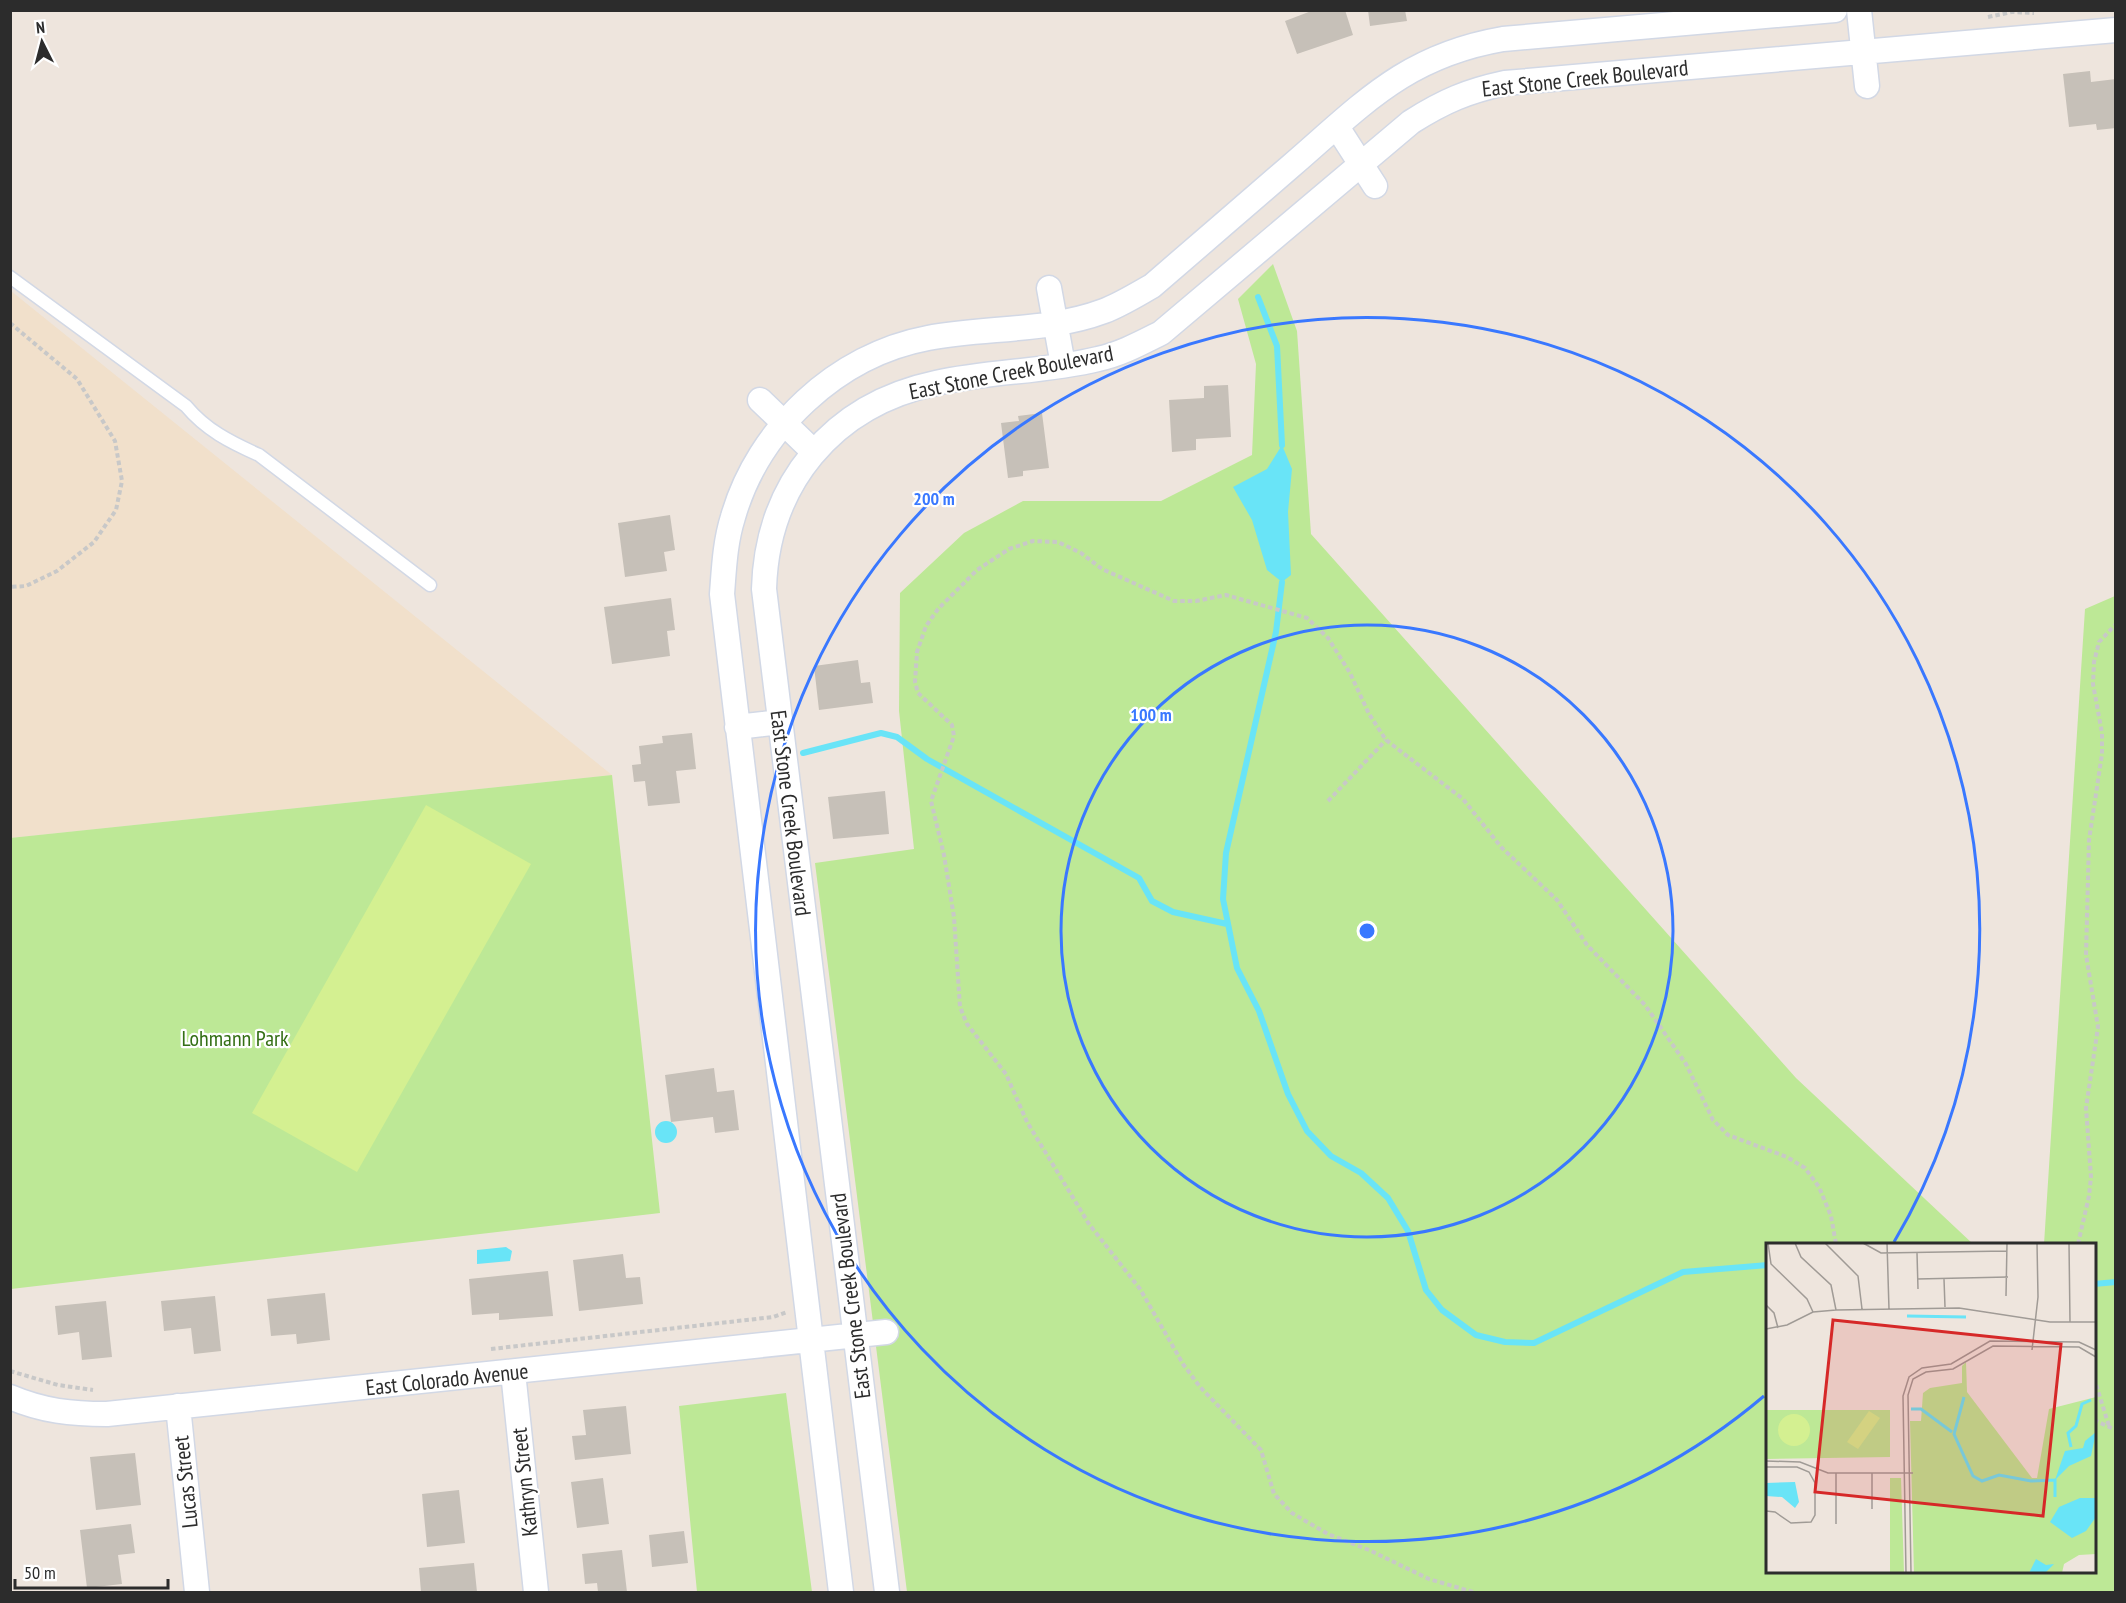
<svg xmlns="http://www.w3.org/2000/svg" width="2126" height="1603" font-family="'PT Sans Narrow',sans-serif">
  <style>
    .education { fill: #f1e0cb }
    .green { fill: #bde896 }
    .pitch { fill: #d4f091 }
    .water { fill: #69e4f7 }
    .lines { fill: none; stroke-linecap: round; stroke-linejoin: round }
    .stream { stroke: #69e4f7; stroke-width: 6 }
    .building { fill: #c6c0b8 }
    .service-casing { stroke: #d2d8e5; stroke-width: 15 }
    .minor-casing { stroke: #d2d8e5; stroke-width: 27 }
    .path { stroke: #c8c8c8; stroke-width: 4; stroke-dasharray: 4.5 3; stroke-linecap: butt }
    .service { stroke: #fff; stroke-width: 12 }
    .minor { stroke: #fff; stroke-width: 24 }
    .ring { fill: none; stroke: #3978ff; stroke-width: 3 }
    .labels { text-anchor: middle; dominant-baseline: central; stroke-width: 4.5; stroke-linejoin: round; paint-order: stroke }
    .street-label { font-size: 22px; fill: #2c2c2c; stroke: #fff }
    .park-label { font-size: 22px; fill: #346f15; stroke: #fff }
    .inset-river { fill: none; stroke: #69e4f7; stroke-width: 3 }
    .inset-road { fill: none; stroke: #a09b96; stroke-width: 1.5 }
    .view { fill: #d62828; fill-opacity: 0.15; stroke: #d62828; stroke-width: 3 }
    .inset-edge { fill: none; stroke: #2c2c2c; stroke-width: 3 }
    .centre { fill: #3978ff; stroke: #fff; stroke-width: 3 }
    .ring-label { font-size: 18px; text-anchor: middle; font-weight: bold; fill: #3978ff; stroke: #fff; stroke-width: 4.5; stroke-linejoin: round; paint-order: stroke }
  </style>
  <rect width="100%" height="100%" fill="#eee5dd"/>
  <!-- education -->
  <path class="education" d="M11,291L612,775L11,838Z"/>
  <!-- green -->
  <path class="green" d="M1273,264L1297,331L1311,534L1796,1078L1973,1244H1768V1572H2094V1244H2044L2085,609L2115,596V1592H907L815,863L914,849L899,711L900,593L964,533L1023,501H1161L1252,455L1256,364L1238,299Z
    M612,775L660,1213L11,1289L10,838Z
    M786,1393L812,1592H697L679,1406Z"/>
  <!-- pitch -->
  <path class="pitch" d="M426,805L531,864L357,1172L252,1113Z"/>
  <!-- water -->
  <path class="water" d="M1282,445L1292,469L1288,512L1291,575L1282,582L1267,570L1252,520L1233,487L1267,469Z
    M655 1132a11 11 0 1 1 22 0a11 11 0 1 1-22 0Z
    M506,1247L512,1251L510,1261L477,1264V1250Z"/>
  <g class="lines">
    <!-- stream -->
    <path class="stream" d="M1258,297L1277,346L1282,445
      M1282,582L1276,632L1226,853L1223,899L1237,968L1259,1011L1288,1094L1307,1131L1331,1156L1361,1173L1388,1198L1408,1231L1426,1290L1442,1310L1476,1335L1505,1342L1534,1343L1683,1272L1768,1265
      M803,753L881,733L897,737L927,759L1139,878L1152,901L1173,912L1227,924
      M2094,1284L2116,1282"/>
  </g>
  <!-- building -->
  <path class="building" d="M1314,10H1345L1353,35L1297,54L1285,21Z
    M1368,10H1405L1407,21L1370,26Z
    M2090,71L2091,82L2116,79V128L2097,130L2096,124L2069,127L2063,74Z
    M1228,385L1231,437L1196,439V450L1172,452L1169,400L1204,398V386Z
    M1042,413L1049,468L1023,471V476L1008,478L1001,423L1019,421L1018,416Z
    M670,515L675,550L664,552L667,571L625,577L618,523Z
    M671,598L675,630L667,631L670,656L612,664L604,607Z
    M858,660L861,683L870,682L873,703L819,710L814,666Z
    M692,733L696,769L676,771L680,803L648,806L645,781L634,782L632,765L641,764L639,746L663,743L662,736Z
    M885,791L889,834L833,839L828,797Z
    M714,1068L717,1092L734,1090L739,1130L715,1133L713,1117L671,1122L665,1075Z
    M623,1254L626,1278L640,1277L643,1304L579,1311L573,1260Z
    M548,1271L553,1316L499,1320V1313L472,1315L469,1279Z
    M325,1293L330,1340L297,1344L296,1334L271,1336L267,1299Z
    M215,1296L221,1351L194,1354L191,1328L164,1331L161,1301Z
    M106,1301L112,1357L82,1360L79,1332L58,1335L55,1306Z
    M626,1406L631,1454L575,1460L572,1436L586,1435L583,1410Z
    M135,1453L141,1505L96,1510L90,1457Z
    M603,1478L609,1524L577,1528L571,1482Z
    M459,1490L465,1543L427,1547L422,1494Z
    M131,1524L135,1553L118,1555L122,1584L87,1588L80,1530Z
    M684,1531L688,1563L652,1567L649,1535Z
    M622,1550L627,1592H598L597,1583L585,1584L582,1554Z
    M474,1563L477,1592H421L419,1568Z"/>
  <g class="lines">
    <!-- service casing -->
    <g class="service-casing">
      <path id="service" d="M10,277L186,406C206,430 230,442 259,455L430,585"/>
    </g>
    <!-- minor casing -->
    <g class="minor-casing">
      <path id="minor" d="M1859,10L1867,86
        M1337,127L1375,186
        M1049,288L1063,365
        M760,400L814,452
        M737,727L780,722
        M513,1372L536,1592
        M10,1397C43,1411 71,1414 107,1414L886,1332
        M178,1406L197,1592
        M841,1592L722,594C724,568 725,542 733,517C758,429 837,355 928,338C986,327 1048,332 1104,311C1120,305 1136,295 1152,286C1198,246 1245,206 1291,166C1363,104 1405,56 1503,39L1835,10
        M887,1592L764,589C767,484 832,405 936,383C989,371 1045,372 1098,359C1121,354 1141,343 1161,333L1411,122C1444,101 1468,91 1505,83L2116,30"/>
    </g>
    <!-- path -->
    <path class="path" d="M1988,17L2012,12L2034,13
      M10,323L77,379L115,441L122,481L116,510L94,542L57,571L26,586L10,587
      M1328,801L1386,740
      M2078,1244L2089,1196L2091,1177L2086,1108L2098,1027L2086,955L2089,840L2102,754V733L2093,684L2094,662L2099,642L2116,624
      M491,1349L773,1317L787,1312
      M10,1371L58,1385L93,1390
      M2094,1378L2109,1426
      M2094,1420L2116,1430
      M1473,1592L1429,1579L1369,1550L1328,1534L1292,1513L1274,1494L1261,1450L1200,1387L1183,1364L1140,1289L1089,1224L1027,1122L1006,1074L967,1024L960,1007L954,917L944,855L931,801L954,736L952,725L918,693L915,682L917,652L926,626L938,609L977,570L1009,549L1033,541L1058,542L1081,553L1102,569L1174,601H1196L1226,595L1307,618L1328,638L1350,673L1369,714L1386,740L1463,799L1501,847L1557,900L1587,945L1645,1005L1686,1064L1713,1120L1728,1135L1787,1157L1805,1168L1819,1187L1831,1216L1836,1244"/>
    <!-- service -->
    <use href="#service" class="service"/>
    <!-- minor -->
    <use href="#minor" class="minor"/>
  </g>
  <!-- distance rings -->
  <g class="ring">
    <circle cx="1367" cy="931" r="306"/>
    <path d="M1764 1396A612 612 0 1 1 1894 1242"/>
  </g>
  <g class="labels">
    <!-- street labels -->
    <g class="street-label">
      <text transform="translate(1585 78) rotate(-6)">East Stone Creek Boulevard</text>
      <text transform="translate(1011 372) rotate(-11)">East Stone Creek Boulevard</text>
      <text transform="translate(791 813) rotate(83)">East Stone Creek Boulevard</text>
      <text transform="translate(850 1296) rotate(-97)">East Stone Creek Boulevard</text>
      <text transform="translate(447 1379) rotate(-6)">East Colorado Avenue</text>
      <text transform="translate(185 1482) rotate(-96)">Lucas Street</text>
      <text transform="translate(524 1482) rotate(-96)">Kathryn Street</text>
    </g>
    <!-- park labels -->
    <g class="park-label">
      <text x="235" y="1038">Lohmann Park</text>
    </g>
  </g>
  <!-- overview -->
  <g transform="translate(1766 1243)">
    <rect width="330" height="330" fill="#eee5dd"/>
    <path d="M200,119L201,149L266,235H271L283,166L330,154V311L313,312L298,321L296,330H148L144,178H155L157,150L164,145L196,140V123ZM0,167H124V214L0,216ZM124,235H135L138,330H124Z" fill="#bde896"/>
    <path d="M103,168L114,175L92,206L81,199ZM12 187a16 16 0 1 1 32 0a16 16 0 1 1-32 0Z" fill="#d4f091"/>
    <path d="M330,189L325,213L303,223L289,237L299,208L317,205L319,198ZM29,239L33,259L29,265L16,254L0,253V240ZM314,255H330V274L320,288L306,295L284,279L293,264ZM270,316L280,322L288,321L279,330H263Z" fill="#69e4f7"/>
    <path class="inset-river" d="M141,73L200,74M198,154L188,191L207,233L216,238L233,232L265,238L289,237V254M145,166H155L186,189M305,204L302,190L310,183L316,161L325,157"/>
    <path class="inset-road" d="M2,0L5,21L41,56L47,69M29,0L35,14L65,42L70,67M59,0L92,33L96,66M97,0L115,10L241,8M121,0L123,66M303,0L304,79M151,10L152,46M151,36L242,34M178,36L179,64M240,53L241,0M0,62L8,70L12,85M0,86L21,82L47,69L70,67L193,65L284,79H330M266,107L272,54L271,0M0,218L34,219L62,230H147M0,224H31L43,229L49,240V272L45,279L25,280L9,269L0,268M106,230V266M70,281V230M140,330L137,153L143,134L156,125L185,121L224,98L313,99L330,107M145,330L142,152L147,136L160,129L187,126L227,103L313,104L330,114"/>
    <path class="view" d="M67,77L295,101L277,273L49,249Z"/>
    <rect width="330" height="330" class="inset-edge"/>
  </g>
  <circle cx="1367" cy="931" r="9" class="centre"/>
  <g class="ring-label">
    <text x="934" y="505">200 m</text>
    <text x="1151" y="721">100 m</text>
  </g>
  <!-- border -->
  <rect width="2126" height="1603" fill="none" stroke="#2c2c2c" stroke-width="24"/>
  <!-- north arrow -->
  <g transform="translate(42 42) rotate(354)" stroke="#ffffff" stroke-width="4.5" paint-order="stroke">
  <path d="M0-4.5L10 22L0 15L-10 22Z" fill="#2c2c2c"/>
  <text y="-9" font-size="16" font-weight="bold" text-anchor="middle" fill="#2c2c2c">N</text>
  </g>
  <!-- scale -->
  <path d="M15 1579v9h153v-9" fill="none" stroke="#2c2c2c" stroke-width="3"/>
  <text x="24" y="1579" font-size="18" fill="#2c2c2c" stroke="#ffffff" stroke-width="4.5" paint-order="stroke">50 m</text>
</svg>
